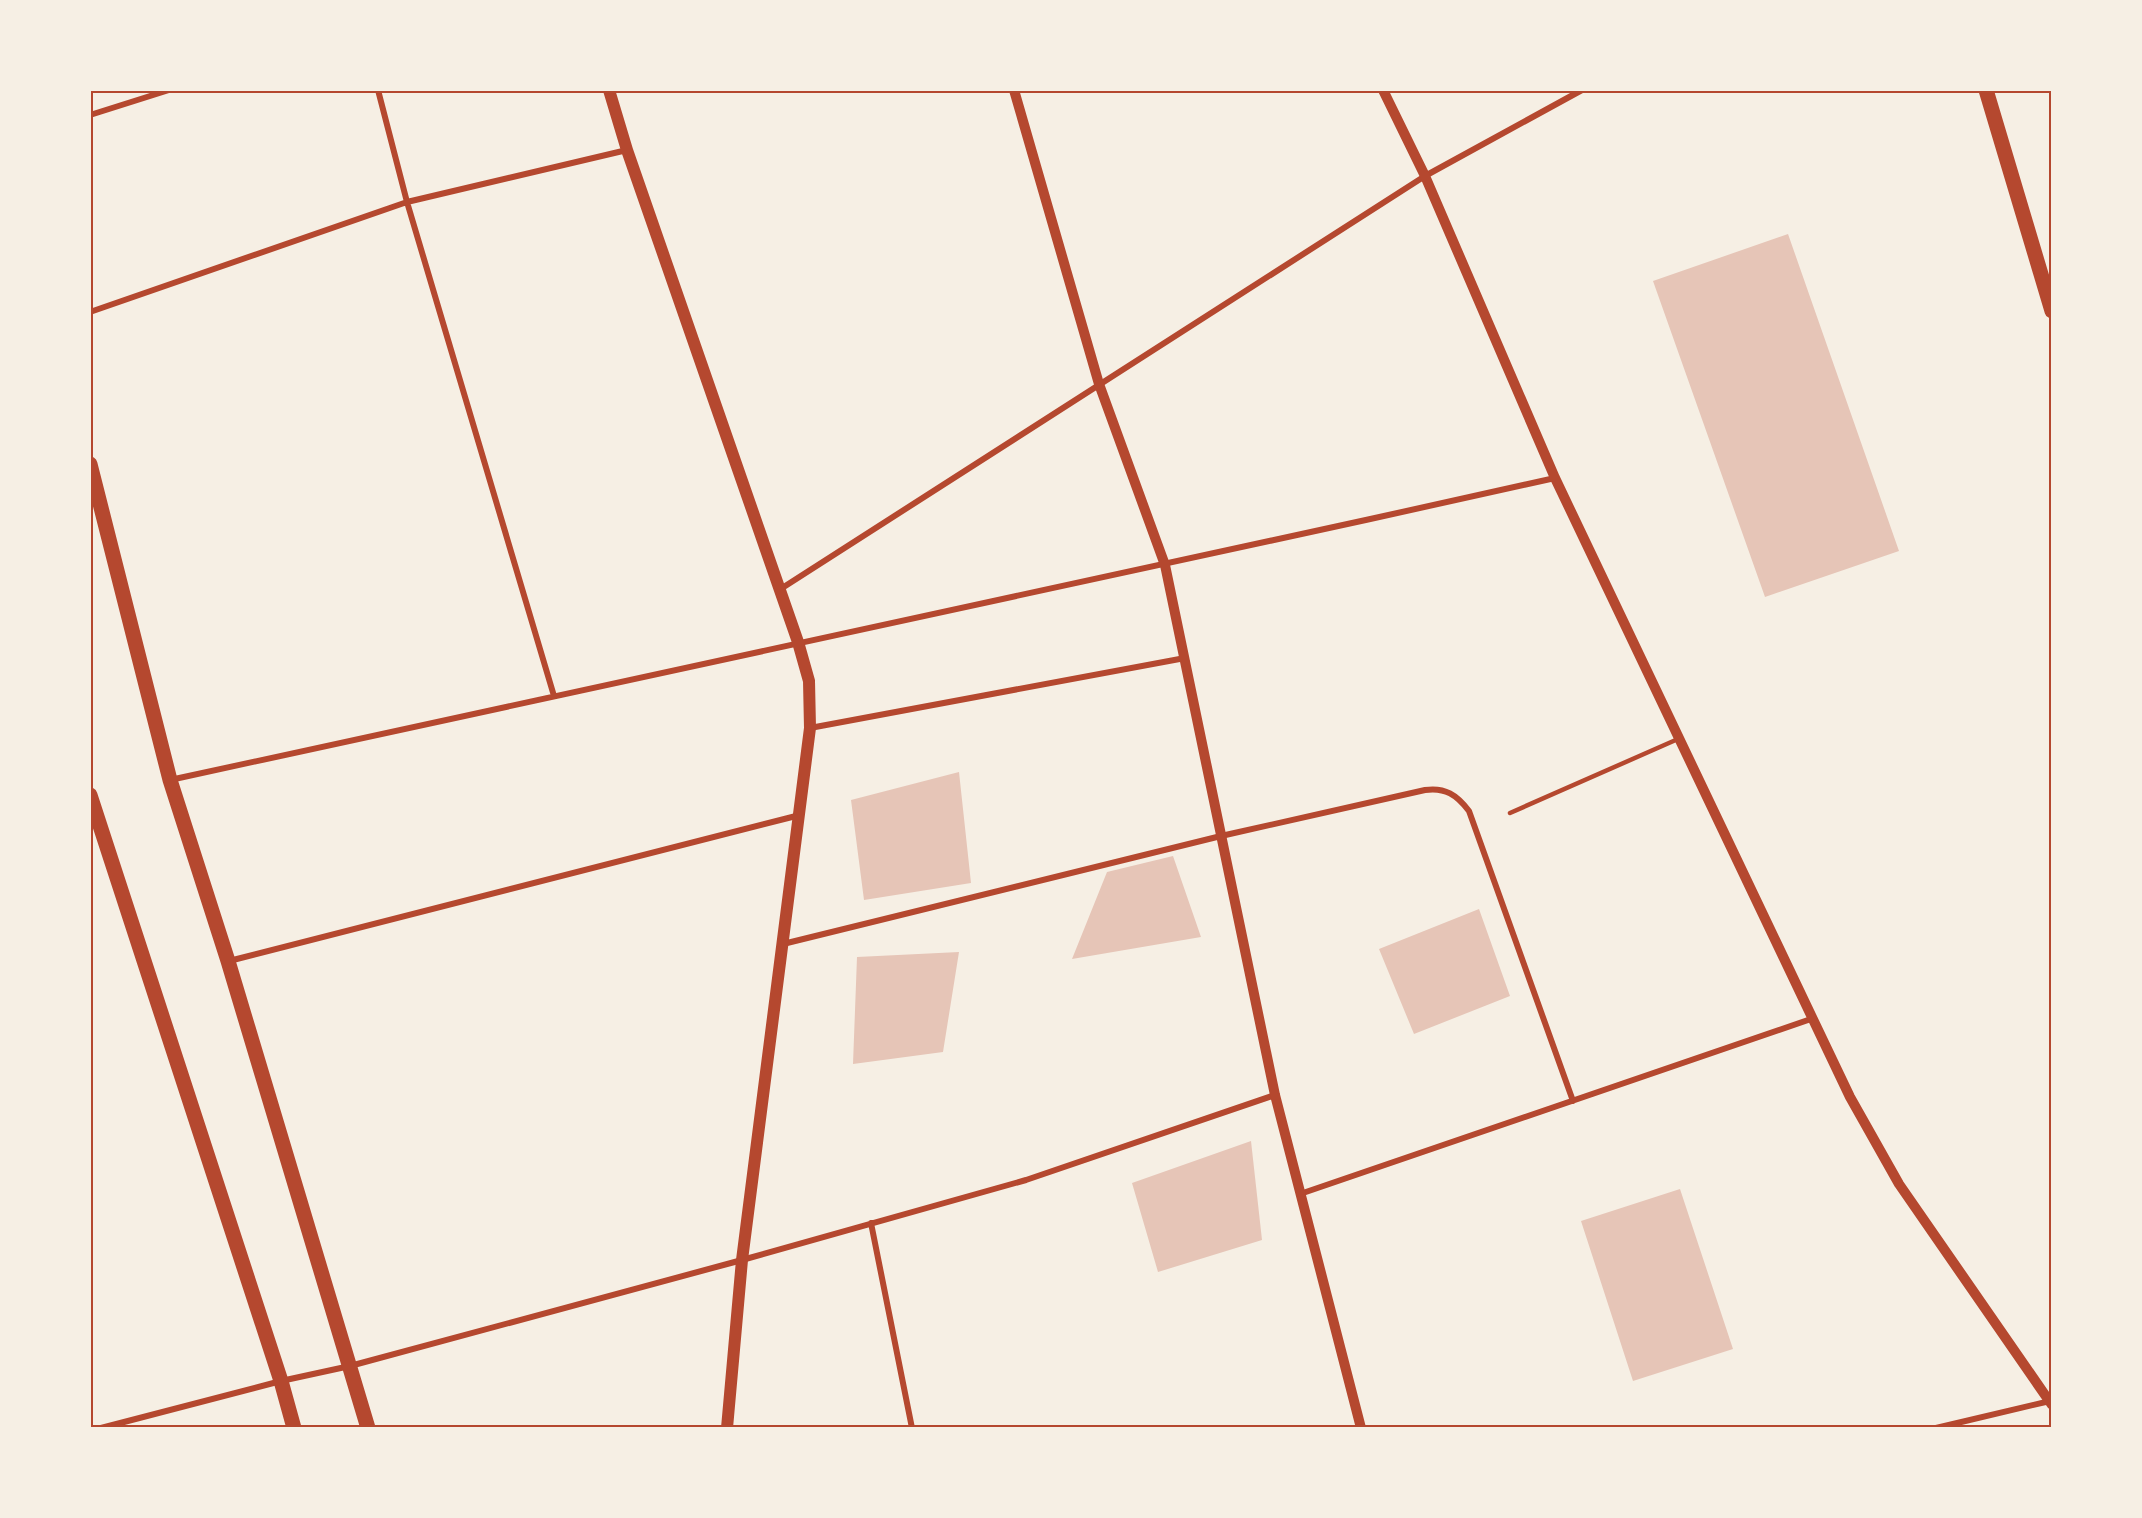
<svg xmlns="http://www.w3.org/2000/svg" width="2142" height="1518" font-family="Lora,serif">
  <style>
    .building { fill: #e6c5b7 }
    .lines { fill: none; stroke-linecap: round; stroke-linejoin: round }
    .service { stroke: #b5482f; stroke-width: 4.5 }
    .minor { stroke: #b5482f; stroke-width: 6 }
    .tertiary { stroke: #b5482f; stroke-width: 10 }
    .secondary { stroke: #b5482f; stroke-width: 12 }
    .primary { stroke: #b5482f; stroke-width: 15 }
    .neatline { fill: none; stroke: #b5482f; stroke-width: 2 }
  </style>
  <rect width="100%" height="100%" fill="#f6efe4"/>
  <!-- building -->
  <path class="building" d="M1788,234L1899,551L1765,597L1653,281Z
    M959,772L971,883L864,900L851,800Z
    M1173,856L1201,937L1072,959L1107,872Z
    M1479,909L1510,996L1414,1034L1379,949Z
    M959,952L943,1052L853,1064L857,957Z
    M1251,1141L1262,1240L1158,1272L1132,1183Z
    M1680,1189L1733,1349L1633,1381L1581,1221Z"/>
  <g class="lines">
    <!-- service -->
    <path class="service" d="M1510,813L1678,739"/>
    <!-- minor -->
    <path class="minor" d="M378,90L407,202L554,696
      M90,115L169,90
      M90,312L407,202L627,150
      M779,590L1425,176L1582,90
      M810,728L1185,658
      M170,780C632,679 1094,581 1555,478
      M783,944L1221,836L1425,790C1445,787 1457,795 1469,811L1573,1101
      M229,961L800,815
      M1300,1194L1814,1018
      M871,1223L912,1428
      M101,1428L281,1381L350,1366L742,1260L1026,1180L1275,1095
      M1936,1428L2050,1401"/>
    <!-- tertiary -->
    <path class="tertiary" d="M1014,90L1099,384L1165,565L1275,1095L1361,1428
      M1383,90L1425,176L1555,478L1850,1097L1899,1184L2052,1405"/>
    <!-- secondary -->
    <path class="secondary" d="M609,90L627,150L798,642L809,681L810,728L742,1260L727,1428"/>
    <!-- primary -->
    <path class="primary" d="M1986,90L2052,311
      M90,464L170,780L228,961L368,1428
      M90,795L281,1381L294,1428"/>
  </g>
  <!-- border -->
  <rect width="2142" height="1518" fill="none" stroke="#f6efe4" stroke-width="183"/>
  <rect x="92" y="92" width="1958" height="1334" class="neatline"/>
</svg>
